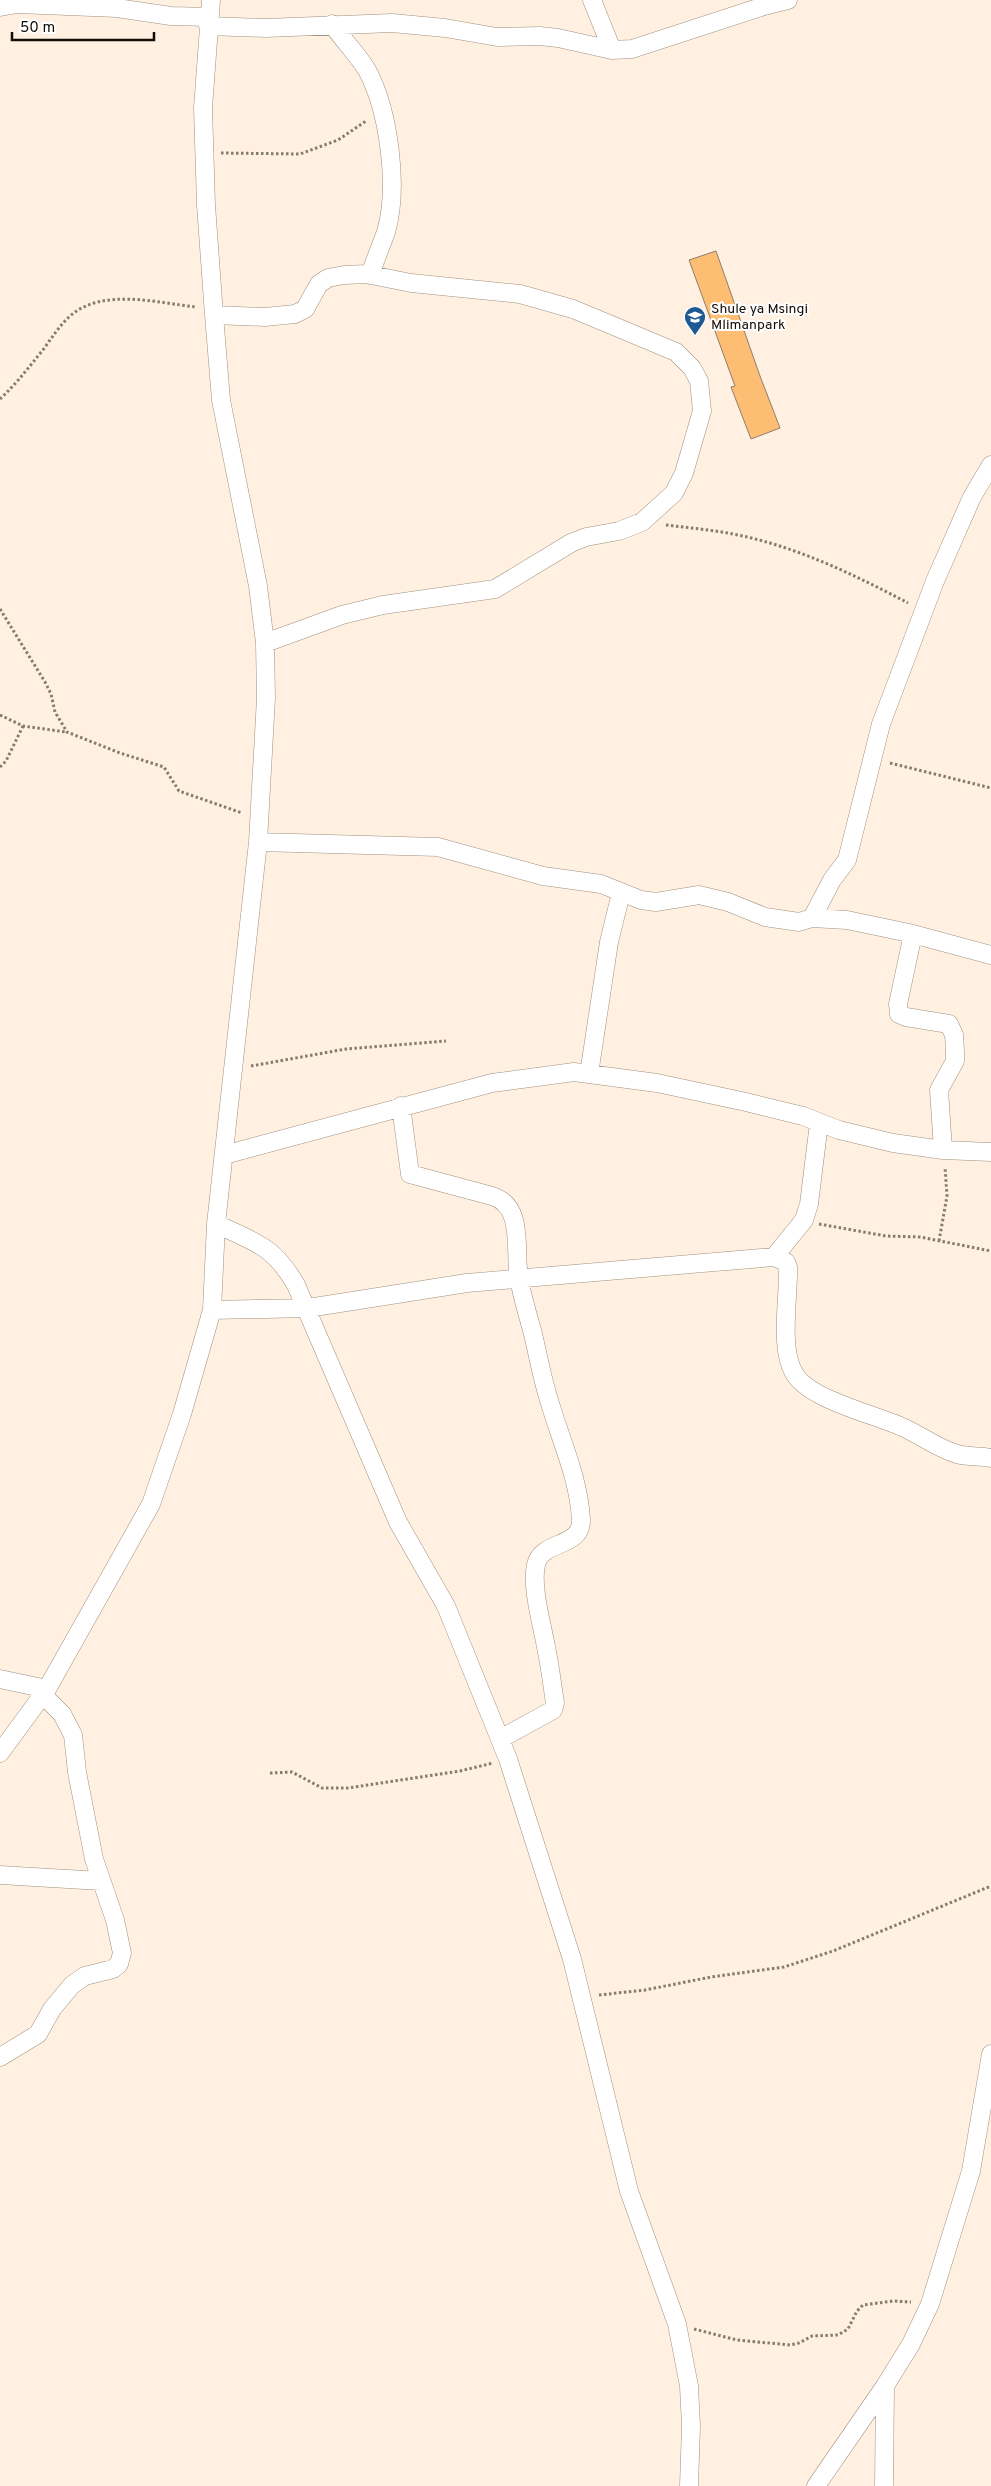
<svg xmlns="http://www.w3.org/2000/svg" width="991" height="2486" font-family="Overpass,sans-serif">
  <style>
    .building { fill: #fdbe74; stroke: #8e7e6c }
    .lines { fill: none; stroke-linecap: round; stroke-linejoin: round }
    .street-casing { stroke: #a0907e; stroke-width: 19 }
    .path { stroke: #857c71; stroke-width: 3; stroke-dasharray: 2.5 2.5; stroke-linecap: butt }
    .street { stroke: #fff; stroke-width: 18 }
    .labels { text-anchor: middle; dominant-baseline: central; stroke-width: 4; stroke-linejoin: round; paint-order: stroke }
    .poi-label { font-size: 14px; fill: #110c06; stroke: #fff; text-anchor: start }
  </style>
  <rect width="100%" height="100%" fill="#fff0e1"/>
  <!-- building -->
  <path class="building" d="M716,251L760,376L780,428L751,439L731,387L735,386L689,260Z"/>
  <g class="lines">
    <!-- street casing -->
    <g class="street-casing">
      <path id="street" d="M592,0L612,50
        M0,7L17,4L117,8L171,16L209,17
        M332,24C343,40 357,54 367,70C389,111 399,187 386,232C381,246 375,260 370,275
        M208,26L266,28L392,23L445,28L497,37L540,36L558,38L612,50L632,49L764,6L788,0
        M214,315L265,317L295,314L305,309L319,284L328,278L344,275L366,274L411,283L520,294L573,309L676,352L692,368L699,381L702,411L684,473L674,493L642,522L619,531L586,537L571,543L495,589L383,605L342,615L265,643
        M258,842L438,847L543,876L601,884L641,900L656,902L699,895L728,902L765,917L799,922L812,918L847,920L909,933L991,955
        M812,918L832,880L847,860L881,724L935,581L972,497L991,465
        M913,934L898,1004L899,1014L906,1017L949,1024L954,1035L955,1052V1061L939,1090L943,1150
        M589,1074L609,942L621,893
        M401,1106L410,1174L492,1196C525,1206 514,1250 519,1278C522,1297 528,1315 533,1334C538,1355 542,1378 549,1400C560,1439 579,1478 581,1520C582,1548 541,1540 536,1565C531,1587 542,1624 546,1647C550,1665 552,1684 555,1703L553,1710L500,1739
        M224,1155L492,1083L574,1072L657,1083L746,1102L803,1116L839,1130L893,1143L943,1150L991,1152
        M216,1224C255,1242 274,1246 296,1285L398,1522L446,1606L508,1759L572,1959L629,2191L677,2324L689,2386L691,2426L689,2486
        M774,1257L804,1220L809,1204L819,1123
        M212,1310L308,1308L467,1283L774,1257L786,1262L788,1267C789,1296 779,1348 794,1373C809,1400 874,1414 902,1427C921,1435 936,1448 957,1454C968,1457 980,1456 991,1458
        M0,1679L47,1689
        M0,1753L47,1689L151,1504L182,1414L212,1310L216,1224L258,842L266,698L265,643L258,586L221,400L214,315L206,205L203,108L211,0
        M0,1875L101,1881
        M0,2057L38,2034L52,2009L72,1985L85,1976L113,1969L119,1964L122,1953L115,1920L94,1859L77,1772L73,1735L62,1714L43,1695
        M816,2486L885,2386L911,2344L930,2304L971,2171L991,2054
        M884,2486L885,2386"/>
    </g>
    <!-- path -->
    <path class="path" d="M221,153L300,154L338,140L366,121
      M0,399C14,386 26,371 38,356C49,343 57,328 69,317C101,287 158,303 196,307
      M666,525C690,528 714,530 738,535C797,547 855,575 908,603
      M0,609L45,682L51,694L55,712L67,732L120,753L164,767L179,791L242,813
      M0,715L23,726L66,732
      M890,763L991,788
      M0,767L6,761L23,726
      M251,1066L346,1049L446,1041
      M819,1224L886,1236L920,1237L991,1251
      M939,1241L947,1196L945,1167
      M270,1773L292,1772L322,1788H348L460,1771L493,1763
      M599,1995L645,1990L711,1977L784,1967L833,1951L991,1886
      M694,2329L737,2340L790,2345L799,2343L812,2336L838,2335L848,2329L857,2311L863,2305L893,2301L911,2302"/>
    <!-- street -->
    <use href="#street" class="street"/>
  </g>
  <!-- icons -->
  <defs>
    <g id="school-pin" transform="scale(1.125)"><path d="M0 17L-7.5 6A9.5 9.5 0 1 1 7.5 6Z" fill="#1d5a91" stroke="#fff"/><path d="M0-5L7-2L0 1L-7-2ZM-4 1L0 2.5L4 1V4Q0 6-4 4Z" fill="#fff"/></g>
  </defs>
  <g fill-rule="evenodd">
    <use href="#school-pin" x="695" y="317"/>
  </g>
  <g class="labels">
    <!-- poi labels -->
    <g class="poi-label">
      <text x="711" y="309">Shule ya Msingi<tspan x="711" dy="16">Mlimanpark</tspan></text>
    </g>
  </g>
  <!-- scale -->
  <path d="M12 32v8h142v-8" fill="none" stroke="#110c06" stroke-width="2.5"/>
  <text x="20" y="32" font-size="15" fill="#110c06" stroke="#ffffff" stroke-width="4" paint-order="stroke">50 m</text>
</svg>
